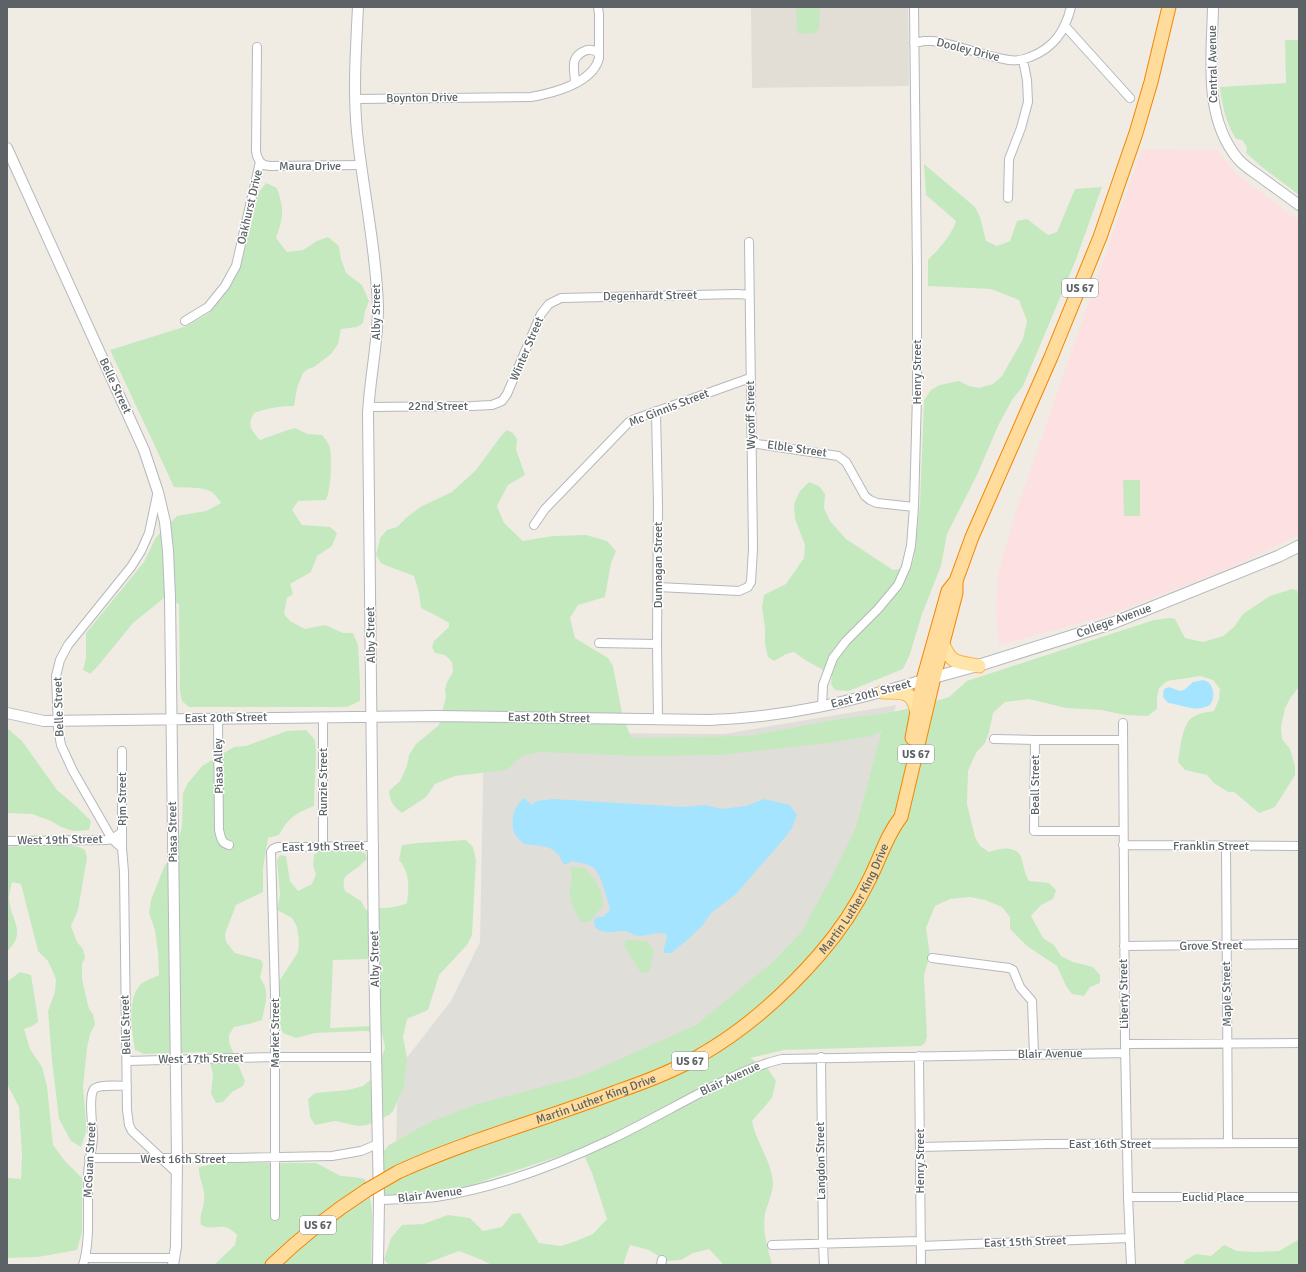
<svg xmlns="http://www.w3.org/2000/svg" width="1306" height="1272" font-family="Signika,sans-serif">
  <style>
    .industrial { fill: #e0ded9 }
    .education { fill: #e2ddd5 }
    .medical { fill: #fde0e1 }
    .green { fill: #c5e9bf; fill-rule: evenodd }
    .water { fill: #a5e4ff }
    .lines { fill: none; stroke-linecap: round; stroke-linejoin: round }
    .minor-casing { stroke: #b5b8bc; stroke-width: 10 }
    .tertiary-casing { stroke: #b5b8bc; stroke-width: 12 }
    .secondary-casing { stroke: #b3b9bd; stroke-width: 13 }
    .primary-casing { stroke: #fbb452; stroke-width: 15 }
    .trunk-casing { stroke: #f48500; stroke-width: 15 }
    .minor { stroke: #fff; stroke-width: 8 }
    .tertiary { stroke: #fff; stroke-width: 10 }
    .secondary { stroke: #fff; stroke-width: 11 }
    .primary { stroke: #ffe5aa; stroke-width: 13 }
    .trunk { stroke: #ffdc9b; stroke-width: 13 }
    .trunk-bridge-casing { stroke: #f48500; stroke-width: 15; stroke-linecap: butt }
    .trunk-bridge { stroke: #ffdc9b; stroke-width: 13 }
    .labels { text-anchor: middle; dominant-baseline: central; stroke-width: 3; stroke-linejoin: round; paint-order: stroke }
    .shield { fill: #fff; stroke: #8d9194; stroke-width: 1 }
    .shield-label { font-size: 11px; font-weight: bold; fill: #5c6266 }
    .street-label { font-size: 12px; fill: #5c6266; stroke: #fff }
  </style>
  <rect width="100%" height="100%" fill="#f0ece4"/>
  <!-- industrial -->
  <path class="industrial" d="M896,705L862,831L799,944L704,1031L396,1153L398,1069L451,1001L480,942L484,732L724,734Z"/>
  <!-- education -->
  <path class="education" d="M751,7H908L909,86L752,88Z"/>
  <!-- medical -->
  <path class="medical" d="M1142,149L1217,150L1236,174L1299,221V535L1230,568L1106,616L999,645L996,610L998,575L1014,517Z"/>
  <!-- green -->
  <path class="green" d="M796,7H820L819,29L815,33L799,34L797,31Z
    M1285,40H1299V195L1262,167L1246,153L1247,147L1242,140L1236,139C1226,123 1222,106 1220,87L1286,83Z
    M924,164L975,207L980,217L986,241L997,246L1010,241L1017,221L1027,219L1048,235L1057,232L1075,189L1102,187L1075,262L1023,386L1012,400L998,426L976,477L947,534L941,566L922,614L910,654L903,669L849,691L835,690L831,684L832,675L805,660L794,652L786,654L774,661L768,657L765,644V628L762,607L764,595L786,584L804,558L805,545L795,519L794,504L800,491L809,482L819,486L825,494L824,508L830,521L846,539L893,570L910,568L914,558L920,504L924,400L931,390L940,385L959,381L969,386L979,388L993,384L1002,376L1023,339L1027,321L1019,300L991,289L928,286V260C939,249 951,236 956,221L926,195Z
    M266,183L277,188C284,209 284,216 276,238L287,252L303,250L317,241L328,237L339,246L341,259L346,273L362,285L369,301L365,311L363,323L357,327L341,329L338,344L331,354L314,367L308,369L303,373L297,388L294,406C279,406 269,408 254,413C247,426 251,430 260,440C272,436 283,431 295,428L307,434L322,435C325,439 330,444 330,449C332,461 331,490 326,500L298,501L292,510L302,525L330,527L337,533L332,546L317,556L311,572L290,584L293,594L287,598L284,614L290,621L305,629L325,625L343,633H353L358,645L360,682V701L347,707H189L182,701L180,692L179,604L164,598L133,623L98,666L90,674L83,670L86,658V633L144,562L156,537L177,516L206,511L221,503C219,500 217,497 215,495C206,485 186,489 174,487L110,350L187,326L209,313L232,281L243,257L259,192Z
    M507,430L513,433L517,439L516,449L525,475L508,485L497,506L504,523L523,541L553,536L586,535L607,541L616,551L611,563L605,597L578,605L570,618L575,638L608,658L613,666L622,713L631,738L749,736L833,720L887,713L912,708L949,697L967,681L1154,620L1170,618L1175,619L1185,638L1203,642L1223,636L1234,627L1243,614L1270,596L1292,589L1297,590L1299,600V687L1291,697L1285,708L1281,727L1282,739L1290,749L1295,766V775L1275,807L1259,813L1234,792H1228L1214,783L1207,775L1185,770L1178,762C1180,750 1182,723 1193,717C1199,713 1207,712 1214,711L1219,699L1220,689L1213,680L1200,676L1167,681L1159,688L1157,698V709L1148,716L1125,715L1101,710L1066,708L1029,699L1005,702L993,713L989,732L985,743L976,753L968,771L967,804L975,837L980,846L989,852C1001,848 1018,844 1022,860C1024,868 1025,874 1029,881L1049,883L1056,890L1053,899L1041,905L1031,916L1043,938L1054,945L1061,956L1073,962L1093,967L1100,975V983L1090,987L1084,996L1072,994L1066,986L1057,966L1027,946L1010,929V917L1002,907L985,900L970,897L950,899L935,906L926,928L930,955L924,975L927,1037L925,1043L921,1046L784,1050L750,1058L768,1069L776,1081L772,1098L752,1121C756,1142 771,1160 773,1182C774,1189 767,1206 765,1214C762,1233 768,1247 772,1265H724L709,1249L693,1253L681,1260L666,1261L649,1250L630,1245L623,1265H492L482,1260L459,1251L422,1265H389L384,1260L391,1238L402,1225L423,1224L448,1215L470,1218L483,1231L502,1227L512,1214L520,1213L539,1243L561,1246L576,1241L593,1234L607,1219L592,1173L581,1149L471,1185L425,1193L392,1197L383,1195V1152L389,1145L428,1123L474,1105L582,1076L696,1025L774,961L802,931L834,872L856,827L882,730L872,736L828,743L720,755L637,756L539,752L522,756L506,770L455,776L435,784L426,797L402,813C393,806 390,802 389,791L400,781L407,766L409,755L416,744L439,725L446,697L445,690L447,682L453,672L452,662L445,655L435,653L432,647L434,641L449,627V623L437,616L421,608L419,593L414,576L385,565L381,563L376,555L380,538L387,530L397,527L407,517L422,506L452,492L476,470L501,436Z
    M1123,480H1140V516H1124Z
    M7,728L22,741L57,790L77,807L91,821L89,830L73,831L61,827L51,821L32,814L7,813Z
    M306,730L315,740L316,753L314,806C296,813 289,817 279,835L268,838L263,868V892L236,905L225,934L226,942L235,953L261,960L263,964L260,978C271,992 265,1004 262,1020L249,1024L234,1027L229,1035V1042L245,1081L243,1086L232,1092L223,1102L216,1103L211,1094L213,1074L207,1052L144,1054L135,1050C132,1030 126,998 142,983C146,980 154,978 159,975L158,953L155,930L149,913L151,900L164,867L176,849L182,826L183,793L188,783L202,766L234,747L246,746L287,731Z
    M466,840L473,847L476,860L472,935L467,945L439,975L428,1010L407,1019L403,1037L407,1058L404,1086L393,1111L389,1115L367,1125L358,1126L335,1121L315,1125L310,1117L308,1099L315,1093L348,1090L363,1086L374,1077L385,1048L382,1033L365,1031L315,1033L296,1038L283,1033L278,1021L280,980L298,952L299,941L297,927L292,918L277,910L280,895L277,860L280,855L286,856L290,881L298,891L312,884L316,874L313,866L314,855L320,851H357L365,853L367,859C363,862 360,866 357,868C346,876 341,876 345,891L361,901L366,910C377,908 398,908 407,903C409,888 410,872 399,860L402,845L417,843ZM371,959L373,1026L330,1028L333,960Z
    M63,845L79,847L85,850L87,858L78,910L71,926L77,942L83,949L85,958L82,964V979L89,1009L93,1014L95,1024L90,1034L87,1048L83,1087L86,1122V1132L81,1147L71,1141L59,1119L52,1061L48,1011L55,992L56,979L48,961L38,951L21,884L12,882C11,887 9,893 9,898C10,920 28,932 7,951V847L13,846Z
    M570,867L585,868C595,880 603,890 603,906L589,922H581L572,905L569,892L572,877Z
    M625,940L647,941L654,951L649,972L641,973L625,947Z
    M20,972L31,975L37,1012L38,1022L32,1026L24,1029L30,1049L42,1067L47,1086L53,1145L64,1160L82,1178V1232L77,1250L38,1257L7,1258V1176L9,1178L21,1179L22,1156L19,1107L7,1084V983L8,981Z
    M218,1163H316L341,1176L354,1177L365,1179C368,1190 372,1202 372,1214C373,1231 370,1248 372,1265H214L235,1245L237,1235C221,1219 216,1233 201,1225C199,1216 203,1210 204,1201C206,1189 198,1178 199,1167Z
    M1298,1240H1299V1265H1185L1184,1261L1196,1254L1211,1256L1224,1245L1237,1251L1255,1252L1279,1251Z"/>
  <!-- water -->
  <path class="water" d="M1203,680C1214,682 1216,697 1210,705C1195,713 1184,705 1168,703L1163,697L1164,689L1169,687L1180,691L1184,690L1193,682Z
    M525,798L531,805L537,801L553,799L684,807L705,805L722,809L746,806L764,799L790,805L797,815L792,828L783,840L736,894L711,913L702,926L685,942L671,953H664C663,946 667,942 667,935C658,930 649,936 640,936C635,936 630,932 625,931C613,930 604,936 595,927L594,920L597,917H603L610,910C608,900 601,875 594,868C589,864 579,863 573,861L564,865C555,843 543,847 524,844C521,841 515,836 514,832C510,821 514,804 525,798Z"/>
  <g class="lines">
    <!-- minor casing -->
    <g class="minor-casing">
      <path id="minor" d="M1065,26L1130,98
        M914,43L924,41H933C959,45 983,56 1009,60C1016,61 1023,60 1030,57C1054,48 1065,31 1071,7
        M575,83C575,69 568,57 587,50C592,49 595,50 599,54
        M356,99L531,97C553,93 593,83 599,58V14L598,7
        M260,162L264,165L270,166L361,165
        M1008,198L1009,159L1021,128L1028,102L1027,80L1023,60
        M185,321L208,307L225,286L236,266L260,162L257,156L256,151L257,47
        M369,407L472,406L492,405L502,401L507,394L541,314L549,304L561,298L738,294L749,295
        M656,411L658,505L657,644L658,720
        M751,443L838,456L846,462L865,496L870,500L877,503L914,507
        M157,495L149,533L141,551L131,567L68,645L60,660L56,676L58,728L61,745L73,771L112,839L122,848L124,872L127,1110L129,1125L132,1131L177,1173
        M534,525L545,509L629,422L635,419L750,378
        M658,587L739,591L748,587L751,582L753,549L749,242
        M599,643L657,644
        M822,707L823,685L833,658L846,641L878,609L898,585L906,567L911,546L914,507L917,395V269L914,7
        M323,717V847
        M218,718L219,830C221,838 221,843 229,845
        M1123,723L1125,1044L1128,1197L1131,1265
        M994,739L1035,740H1122
        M1035,740L1034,831H1123
        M122,751V848
        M7,841L106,840L112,839L122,832
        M1123,845L1299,846
        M1226,846L1228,1143
        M1124,946L1299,944
        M932,958L1009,968L1013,970L1020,987L1032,1001L1034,1054
        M1125,1044L1299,1043
        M919,1056L921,1265
        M821,1057L823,1244L824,1265
        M127,1061L274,1057H376
        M920,1147L1048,1144L1299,1143
        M89,1158H234L332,1156L361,1151L378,1144
        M1128,1197H1299
        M379,1200C398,1199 417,1199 436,1197C497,1188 557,1165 612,1139C643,1124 673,1107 704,1091C730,1078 753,1066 782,1059L1125,1053
        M275,1216V994L271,852L273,849L278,847L374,846
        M772,1245L921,1241
        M921,1246L1129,1238
        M85,1258H174
        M83,1265C91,1241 87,1203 88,1177C88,1164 92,1151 93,1138C93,1128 88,1096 94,1089C99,1084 120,1086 127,1086
        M661,1265L662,1260"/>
    </g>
    <!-- tertiary casing -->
    <g class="tertiary-casing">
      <path id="tertiary" d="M358,7C356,48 353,90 357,132C363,190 376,248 378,307C378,342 370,377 368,413L374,952L379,1200L378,1265
        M1213,7C1212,58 1203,117 1238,159C1245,167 1254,172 1262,178C1274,187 1287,196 1299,205
        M7,148L144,450L158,492L165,522L168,551L170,597L177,1159L176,1247L173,1265
        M7,713L44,721L437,716L709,720C783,718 853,701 923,680"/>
    </g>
    <!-- secondary casing -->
    <g class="secondary-casing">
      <path id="secondary" d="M928,679L983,664L1113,623L1279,556L1299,546"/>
    </g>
    <!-- primary casing -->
    <g class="primary-casing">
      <path id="primary" d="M943,644C951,665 959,662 979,666
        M883,692C903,692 912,690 917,712"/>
    </g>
    <!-- trunk casing -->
    <g class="trunk-casing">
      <g id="trunk">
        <path d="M912,738L923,680L948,591L956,581L972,537L1051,357L1100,237L1136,133L1151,82L1169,7"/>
        <path id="s1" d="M398,1172C468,1140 543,1120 616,1092C645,1082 675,1071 701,1055C746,1029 785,994 819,955C838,933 856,907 869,880C880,859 886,836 901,817L934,677L956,593V581"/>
        <path d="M272,1265C301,1237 333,1212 367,1190"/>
      </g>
    </g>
    <!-- minor -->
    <use href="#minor" class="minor"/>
    <!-- tertiary -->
    <use href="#tertiary" class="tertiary"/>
    <!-- secondary -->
    <use href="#secondary" class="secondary"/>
    <!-- primary -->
    <use href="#primary" class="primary"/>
    <!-- trunk -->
    <use href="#trunk" class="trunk"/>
    <!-- trunk-bridge casing -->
    <g class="trunk-bridge-casing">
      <path id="trunk-bridge" d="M367,1190L398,1172"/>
    </g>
    <!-- trunk-bridge -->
    <use href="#trunk-bridge" class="trunk-bridge"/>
  </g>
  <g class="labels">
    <!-- shield labels -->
    <g class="shield">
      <rect x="1062" y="279" width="36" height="18" rx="3"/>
      <rect x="898" y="745" width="36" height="18" rx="3"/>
      <rect x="672" y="1052" width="36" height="18" rx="3"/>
      <rect x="300" y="1216" width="36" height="18" rx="3"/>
    </g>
    <g class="shield-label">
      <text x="1080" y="288">US 67</text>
      <text x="916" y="754">US 67</text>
      <text x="690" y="1061">US 67</text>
      <text x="318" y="1225">US 67</text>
    </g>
    <!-- street labels -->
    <g class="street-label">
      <text transform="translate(968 50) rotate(14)">Dooley Drive</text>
      <text transform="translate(1213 64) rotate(-91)">Central Avenue</text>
      <text transform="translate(422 98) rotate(-1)">Boynton Drive</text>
      <text x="310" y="166">Maura Drive</text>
      <text transform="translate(250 207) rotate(-77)">Oakhurst Drive</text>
      <text transform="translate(650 296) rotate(-1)">Degenhardt Street</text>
      <text transform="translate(376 312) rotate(-90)">Alby Street</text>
      <text transform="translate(527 349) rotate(-67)">Winter Street</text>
      <text transform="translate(917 372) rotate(-90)">Henry Street</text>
      <text transform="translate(115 386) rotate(65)">Belle Street</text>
      <text x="438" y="406">22nd Street</text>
      <text transform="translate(669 408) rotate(-21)">Mc Ginnis Street</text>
      <text transform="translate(751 415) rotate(-91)">Wycoff Street</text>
      <text transform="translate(797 449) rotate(8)">Elble Street</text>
      <text transform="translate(658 565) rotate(-90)">Dunnagan Street</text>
      <text transform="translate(1114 621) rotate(-20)">College Avenue</text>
      <text transform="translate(371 635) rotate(-91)">Alby Street</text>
      <text transform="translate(871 694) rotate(-15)">East 20th Street</text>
      <text transform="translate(59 707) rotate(-92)">Belle Street</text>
      <text transform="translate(226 718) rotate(-1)">East 20th Street</text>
      <text transform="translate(549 718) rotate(1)">East 20th Street</text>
      <text transform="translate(219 766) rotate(-91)">Piasa Alley</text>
      <text transform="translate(323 782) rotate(-90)">Runzie Street</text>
      <text transform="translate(1035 785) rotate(-90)">Beall Street</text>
      <text transform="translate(122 799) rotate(-90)">Rjm Street</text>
      <text transform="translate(173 832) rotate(-91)">Piasa Street</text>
      <text transform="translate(60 840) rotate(-1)">West 19th Street</text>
      <text x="1211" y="846">Franklin Street</text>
      <text transform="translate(323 847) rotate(-1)">East 19th Street</text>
      <text stroke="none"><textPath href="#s1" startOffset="547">Martin Luther King Drive</textPath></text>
      <text transform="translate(1211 946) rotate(-1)">Grove Street</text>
      <text transform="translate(375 959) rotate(-91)">Alby Street</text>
      <text transform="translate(1124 994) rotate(-91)">Liberty Street</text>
      <text transform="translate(1227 994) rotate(-91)">Maple Street</text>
      <text transform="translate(126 1025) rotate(-92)">Belle Street</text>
      <text transform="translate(275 1033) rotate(-90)">Market Street</text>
      <text transform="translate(1050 1054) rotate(-1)">Blair Avenue</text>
      <text transform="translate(201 1059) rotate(-1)">West 17th Street</text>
      <text transform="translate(730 1079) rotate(-25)">Blair Avenue</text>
      <text stroke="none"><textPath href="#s1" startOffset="211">Martin Luther King Drive</textPath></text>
      <text x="1110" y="1144">East 16th Street</text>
      <text x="183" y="1159">West 16th Street</text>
      <text transform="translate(90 1160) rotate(-87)">McGuan Street</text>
      <text transform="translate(821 1161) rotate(-91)">Langdon Street</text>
      <text transform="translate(920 1161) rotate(-90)">Henry Street</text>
      <text transform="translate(430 1195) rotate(-7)">Blair Avenue</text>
      <text x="1213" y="1197">Euclid Place</text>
      <text transform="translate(1025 1242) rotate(-2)">East 15th Street</text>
    </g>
  </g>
  <!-- border -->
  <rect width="1306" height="1272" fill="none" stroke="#5c6266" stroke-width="16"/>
</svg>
